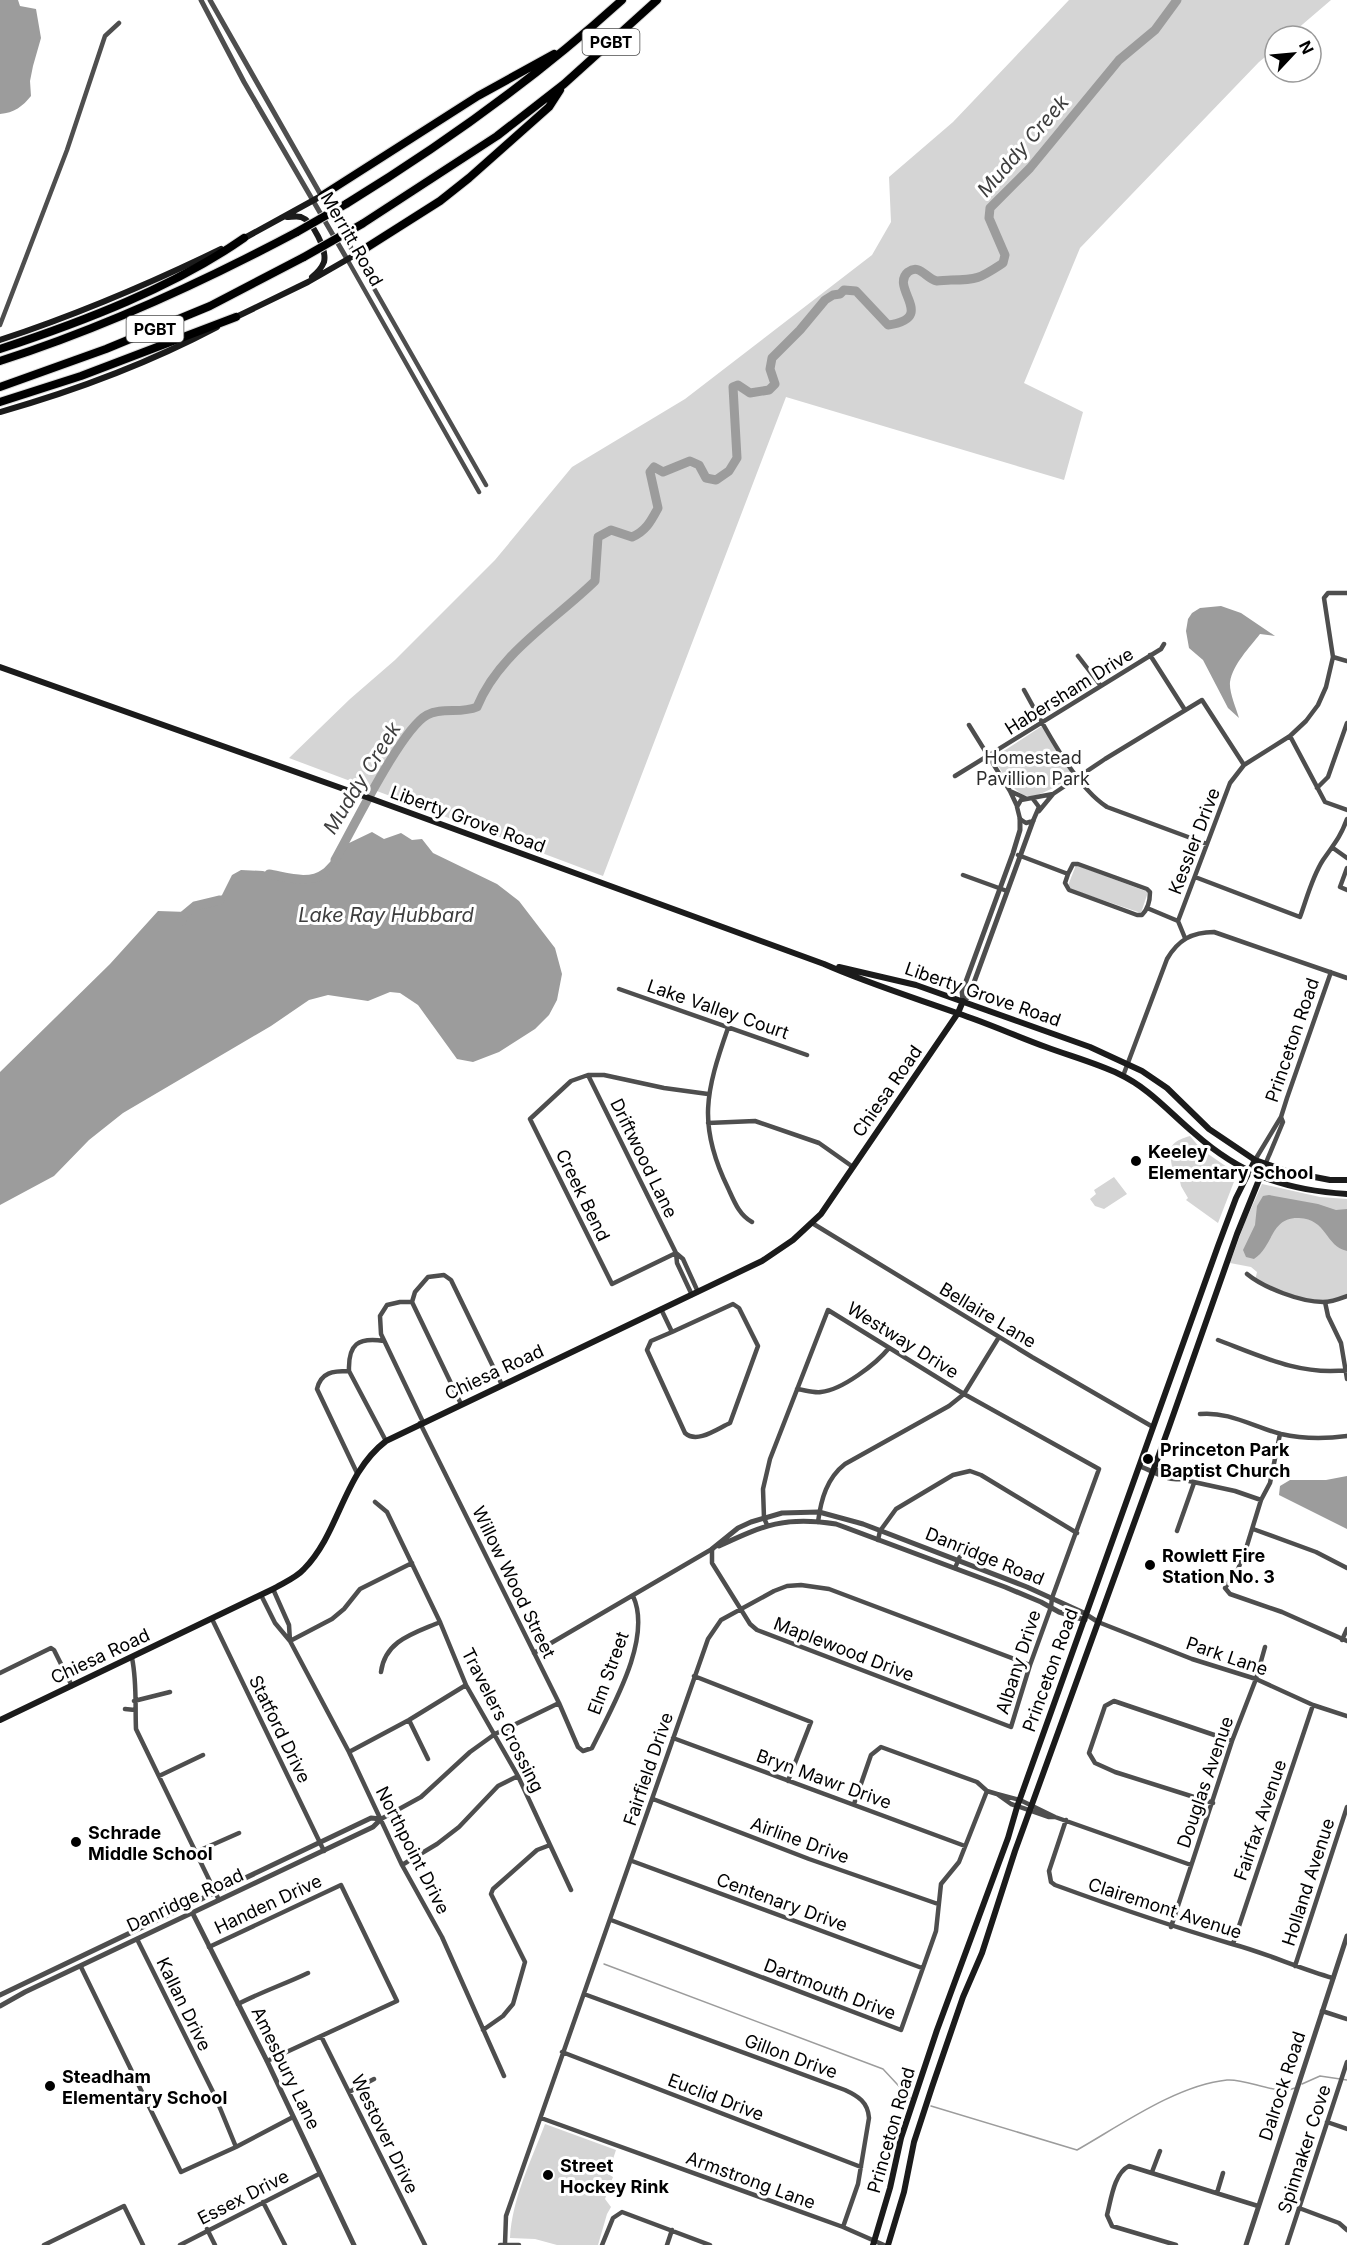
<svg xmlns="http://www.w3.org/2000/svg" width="1347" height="2245" font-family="Inter,sans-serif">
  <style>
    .green { fill: #d5d5d5 }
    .water { fill: #9c9c9c }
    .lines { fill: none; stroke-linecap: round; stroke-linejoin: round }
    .stream { stroke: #9c9c9c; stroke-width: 1.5 }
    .river { stroke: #9c9c9c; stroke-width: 9 }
    .motorway-casing { stroke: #dbdbdb; stroke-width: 10 }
    .minor { stroke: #4e4e4e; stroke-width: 4.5 }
    .tertiary { stroke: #4e4e4e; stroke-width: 5 }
    .secondary { stroke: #1b1b1b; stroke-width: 6 }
    .motorway { stroke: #000; stroke-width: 8 }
    .motorway-bridge-casing { stroke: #dbdbdb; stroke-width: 10; stroke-linecap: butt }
    .motorway-bridge { stroke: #000; stroke-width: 8 }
    .poi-dot { fill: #000; stroke: #fff; stroke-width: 2 }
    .labels { text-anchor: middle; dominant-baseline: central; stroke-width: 6; stroke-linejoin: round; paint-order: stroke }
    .shield { fill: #fff; stroke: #4c4c4c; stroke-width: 1.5 }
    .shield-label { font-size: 16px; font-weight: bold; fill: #000 }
    .street-label { font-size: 18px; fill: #000; stroke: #fff }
    .park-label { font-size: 18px; fill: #2c2c2c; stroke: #fff }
    .poi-label { font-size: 18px; font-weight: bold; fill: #000; stroke: #fff; text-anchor: start }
    .water-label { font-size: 20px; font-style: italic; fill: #3d3d3d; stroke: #fff }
  </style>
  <rect width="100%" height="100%" fill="#fff"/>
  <!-- green -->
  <path class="green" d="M1069,0H1331L1289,36H1275V49L1259,62L1080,248L1024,383L1083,412L1064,480L786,397L603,876L289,758L350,699L395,660L495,560L572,467L685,399L872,255L891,222L889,177L953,122Z
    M1042,726L1074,776C1025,804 1024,807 993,758Z
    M1076,865L1148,892L1141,913L1067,888Z
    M1190,1136L1201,1149L1237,1174L1218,1223L1186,1200L1188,1198L1181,1186L1178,1172H1173C1169,1150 1166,1143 1190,1136Z
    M1114,1177L1127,1194L1104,1209L1095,1206L1090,1199L1096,1194L1094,1190Z
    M1262,1184L1320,1197L1347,1199V1296C1314,1308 1285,1292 1255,1281L1257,1272L1251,1267L1230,1263L1245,1222Z
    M545,2124L616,2150L608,2174L613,2177L605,2199L611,2207L607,2214L598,2245H557L535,2239L510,2238C512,2199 531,2161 545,2124Z"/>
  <!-- water -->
  <path class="water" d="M0,0H18L20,6L36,9L41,38L33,66L30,81L31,96C23,106 14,113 0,114Z
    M1221,606L1241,613L1275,636L1260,634C1250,647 1233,664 1230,682C1229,692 1236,708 1239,718L1228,708L1203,660L1189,648L1186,631L1188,619L1192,613L1200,608Z
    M372,832L384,839L401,833L412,840L422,839L433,853L497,884L519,901L555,948L562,974L557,1000L549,1015L535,1029L499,1052L473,1062L457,1059L418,1005L400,993L390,992L368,1001L328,995L309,1000L271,1026L123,1113L89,1140L54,1176L0,1205V1072L110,964L158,911L187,912L216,900L222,895L232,875L241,870L263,871L302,883L312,881L347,844Z
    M1269,1195L1318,1204L1336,1210L1347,1209V1251C1325,1246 1327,1219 1299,1218C1270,1217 1274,1246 1254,1259L1246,1257L1243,1250L1255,1225L1257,1206L1263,1196Z
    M1347,1476V1529L1279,1495L1280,1486L1290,1480H1326Z"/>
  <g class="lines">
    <!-- stream -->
    <path class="stream" d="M604,1964L883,2069L910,2098
      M1302,2084L1320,2076L1347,2080
      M931,2106L1077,2150C1121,2125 1177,2085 1227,2080C1246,2078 1277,2096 1295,2088"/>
    <!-- river -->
    <path class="river" d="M335,860C352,830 401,729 427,715C442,707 461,714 477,707C499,653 554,621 595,581L598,537L611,530L632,537C646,531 651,521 658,508L650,472L654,467L663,472L690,461L699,465L706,478L716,480L729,471L737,458L733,387L738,385L750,393L769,390L775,384L770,369L772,358L800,330L825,300L833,295L840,294L844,290L856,291L888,325C938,318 889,288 908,272C920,263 926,279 937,281C941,281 946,280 951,280C978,280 980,278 1003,263L1005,255L989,218L990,208L1030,168L1119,60L1155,30L1177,0
      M269,874C287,877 309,885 325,873
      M182,921L183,916L195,906L220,900"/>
    <!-- motorway casing -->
    <g class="motorway-casing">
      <path id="motorway" d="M323,195L478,96L554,54
        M346,204C444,144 537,77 622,0
        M362,224L497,136L564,84L657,0
        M355,255L440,201L469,178L549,107L560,90
        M0,349C82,322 174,287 244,238
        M0,361C103,328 201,283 297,232
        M0,387L106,349L210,306L304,257
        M0,402L81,376L236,317"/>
    </g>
    <!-- minor -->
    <path class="minor" d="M355,255L486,485
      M347,259L479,492
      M0,325L67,150L105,36L119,23
      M1150,655L1185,710
      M1078,656L1101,686
      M1333,657L1347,661
      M1024,690C1043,724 1075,787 1107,807L1207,844
      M969,725L1010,791
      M1290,736L1325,802L1347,810
      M955,776L1161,649L1164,644
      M1317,788L1328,777L1347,723
      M1053,794L1105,759L1202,700L1244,765
      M1033,799L1039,807L1033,821L1026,823L1020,819L1017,807L1021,800L1053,794L1039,811
      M1017,806L1010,791L1025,798
      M1333,848L1347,858
      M1018,855L1068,874L1065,883L1069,890L1137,915H1142C1148,909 1150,901 1150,892L1147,889L1078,864H1073L1068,874
      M1347,868L1340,887L1347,890
      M963,875L1007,891
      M1195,877L1300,917C1307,898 1312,877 1323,860C1334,844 1340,838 1347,819
      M1147,908L1178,921
      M1185,938L1178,921L1230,783L1244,765L1290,736L1306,721L1318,705L1326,687L1333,657L1324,598L1328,593H1347
      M619,989L807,1055
      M728,1028C706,1091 697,1125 728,1188C734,1201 739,1215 752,1222
      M588,1075L676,1253L612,1284L530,1119L571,1081L588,1075H604L664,1088L708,1094
      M1123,1076L1167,959C1178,940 1192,932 1214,932L1347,978
      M708,1123L755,1121L819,1143L853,1167
      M1255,1160L1281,1117
      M1265,1165L1283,1122L1281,1117L1287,1098L1331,972
      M812,1223L1032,1357L1153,1427
      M1247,1274C1264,1288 1301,1302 1323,1302C1331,1302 1339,1299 1347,1296
      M692,1295L677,1263L676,1253L683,1259L698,1292
      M412,1302L415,1292L428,1277L444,1275L451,1280L502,1385
      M1325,1302L1328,1316L1341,1343L1347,1379
      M661,1309L672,1332L651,1341L647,1350L685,1433C697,1444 717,1429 730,1423L758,1346L739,1308L733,1304L672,1332
      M1218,1340C1260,1356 1301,1376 1347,1370
      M384,1341C358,1337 348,1344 349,1371L386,1441
      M349,1371C333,1371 321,1372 317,1389L357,1473
      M797,1389C805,1390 813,1393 821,1392C842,1390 876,1364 889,1348
      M1200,1414C1228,1411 1254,1427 1281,1434C1303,1439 1325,1439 1347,1436
      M423,1422L381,1334L380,1316L387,1305L400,1302H412L461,1404
      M420,1423L559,1703L578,1747L583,1751L592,1748C611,1709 653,1639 633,1596
      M1280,1434L1270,1483L1261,1500L1245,1552L1238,1569L1225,1588L1230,1594L1282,1612L1347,1641
      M1139,1466C1154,1471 1165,1481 1180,1479L1161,1470H1153
      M1180,1479L1235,1491L1261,1500
      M375,1502L387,1512L440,1622L466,1685L518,1776L571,1890
      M818,1522C821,1499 827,1478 845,1464L949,1406L964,1394L999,1337
      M1253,1529L1316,1552L1347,1568
      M1177,1531L1194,1483
      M878,1540L880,1531L896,1509L953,1475L970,1471L981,1475L1077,1533
      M712,1549V1563L750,1624L757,1630L1011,1727L1030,1665L1051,1607L1052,1598L1099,1469L964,1394L828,1310L770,1459L763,1489L764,1518L767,1525
      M412,1563L360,1589L344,1609L332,1619L290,1641L349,1752L402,1865L442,1937L504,2076
      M955,1568L963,1549
      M261,1595L275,1623L290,1641L289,1625L273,1589
      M212,1619L324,1851
      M1098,1622L1192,1659L1256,1679L1313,1705L1347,1716
      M1342,1640L1347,1629
      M534,1653L712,1549
      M132,1658C137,1682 135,1705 136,1729L219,1900
      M381,1672C385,1640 415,1633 440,1622
      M0,1673L51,1648L54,1650L72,1686
      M694,1676L811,1722L788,1781
      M134,1701L170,1692
      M125,1709L135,1710
      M409,1720L428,1759
      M673,1738L965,1846
      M349,1752L409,1720L466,1685
      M159,1776L203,1755
      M653,1799L809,1859L938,1904
      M1213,1803L1115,1772L1095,1763L1089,1753L1105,1706L1114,1701L1232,1741
      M854,1804L871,1755L881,1747L977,1782L987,1791L997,1794
      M1055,1817H1049L1011,1804L997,1794L1020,1800L1055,1817L1191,1865
      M381,1819L421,1797L470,1752L495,1734L559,1703
      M1066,1820L1049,1871L1051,1882L1055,1885C1115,1907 1171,1926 1232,1944C1266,1953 1298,1968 1333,1978
      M196,1852L239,1833
      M632,1861L922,1968
      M402,1865L437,1844L459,1827L498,1786L518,1776
      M611,1920L901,2030L936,1931L941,1884L959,1862L987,1791
      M1171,1927L1232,1741L1256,1679L1265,1647
      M137,1939L215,2096L236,2147
      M1233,1944L1313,1705
      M209,1947L341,1885L397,2001L267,2061
      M1295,1966L1347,1807
      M81,1967L181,2172L236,2147L293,2117
      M584,1994L845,2090C858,2096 868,2102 869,2118L858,2184L843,2227
      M238,2004C261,1992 285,1984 308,1973
      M1322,2011L1347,2019
      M483,2030L503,2016L513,2004L525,1962L491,1894L493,1889L537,1850L550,1845
      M321,2036L425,2245
      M562,2052L861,2167
      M349,2092L374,2079
      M541,2118L843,2227L884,2245
      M1327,2122L1347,2129
      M1152,2172L1160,2151
      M1217,2193L1223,2173
      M263,2202L285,2245
      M1299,2208L1339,2223L1347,2230
      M207,2229L215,2245
      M505,2244L506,2216L708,1639L721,1620L774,1591L787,1586L801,1585L829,1589L1030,1665
      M44,2245L124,2206L143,2245
      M180,2245L319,2174
      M500,2245H519
      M602,2245L613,2218L622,2212L710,2245
      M667,2245L672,2230
      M1176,2245L1112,2226L1107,2215C1111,2200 1114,2173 1129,2166L1258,2206
      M1287,2245L1347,2062"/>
    <!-- tertiary -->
    <path class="tertiary" d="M201,0L244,82L347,259
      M210,0L355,255
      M963,1001L969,996L1033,821
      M963,1001L962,992L1013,853L1020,830V819
      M719,1546C764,1525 785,1516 836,1524L1005,1587L1041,1602L1059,1612L1085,1620
      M712,1549L738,1528L751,1522L782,1513L819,1512L863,1524L1027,1587L1084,1613L1098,1622
      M192,1912L267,2061L354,2245
      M0,1995L371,1818L381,1819
      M0,2006L25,1992L373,1827L381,1819
      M1246,2245L1347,1936"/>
    <!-- secondary -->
    <path class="secondary" d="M287,217C291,217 297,216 301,217C313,221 327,250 324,262C322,267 317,273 312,277
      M241,240L323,195
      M234,318L308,282L355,255
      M0,340C76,315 149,284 221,249
      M0,412C74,391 149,363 217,327
      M0,667L372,799L824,964C867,983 912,997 957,1013C987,1023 1016,1036 1046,1047C1070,1056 1096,1063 1119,1074C1149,1088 1169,1112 1194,1133C1241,1175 1285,1190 1347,1194
      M839,967L916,985L1090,1047L1142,1071L1167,1088L1209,1129L1255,1160L1289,1172L1330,1180H1347
      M0,1720L273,1589C283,1583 296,1578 304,1569C340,1532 343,1474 386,1441L762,1261L793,1240L821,1214L958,1013L963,1001
      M873,2245L890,2188L901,2138L937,2030L1008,1838L1017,1807L1218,1246L1236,1198L1255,1160
      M888,2245L904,2192L914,2142L932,2087L963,1997L982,1953L1015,1851L1169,1427L1237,1234L1265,1165"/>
    <!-- motorway -->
    <use href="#motorway" class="motorway"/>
    <!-- motorway-bridge casing -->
    <g class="motorway-bridge-casing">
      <path id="motorway-bridge" d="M297,232L346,204
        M304,257L362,224"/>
    </g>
    <!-- motorway-bridge -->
    <use href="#motorway-bridge" class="motorway-bridge"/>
  </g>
  <!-- markers -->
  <g class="poi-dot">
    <circle cx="1136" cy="1161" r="6"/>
    <circle cx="1148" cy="1459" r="6"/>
    <circle cx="1150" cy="1565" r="6"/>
    <circle cx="76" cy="1842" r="6"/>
    <circle cx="50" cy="2086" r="6"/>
    <circle cx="548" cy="2175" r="6"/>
  </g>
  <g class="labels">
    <!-- shield labels -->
    <g class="shield">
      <rect x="582.5" y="29" width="57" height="26" rx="4.5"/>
      <rect x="126.5" y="316" width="57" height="26" rx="4.5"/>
    </g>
    <g class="shield-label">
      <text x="611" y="42">PGBT</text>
      <text x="155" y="329">PGBT</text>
    </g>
    <!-- street labels -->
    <g class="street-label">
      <text transform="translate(352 239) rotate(60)">Merritt Road</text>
      <text transform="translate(1069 691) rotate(-32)">Habersham Drive</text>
      <text transform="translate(468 819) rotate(20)">Liberty Grove Road</text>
      <text transform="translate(1194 841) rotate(-69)">Kessler Drive</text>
      <text transform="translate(983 994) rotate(19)">Liberty Grove Road</text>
      <text transform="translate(718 1009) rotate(19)">Lake Valley Court</text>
      <text transform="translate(1292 1040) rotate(-71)">Princeton Road</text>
      <text transform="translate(887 1091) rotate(-55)">Chiesa Road</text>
      <text transform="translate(644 1158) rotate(64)">Driftwood Lane</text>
      <text transform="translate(583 1195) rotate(64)">Creek Bend</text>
      <text transform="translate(988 1315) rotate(31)">Bellaire Lane</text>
      <text transform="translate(903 1340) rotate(32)">Westway Drive</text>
      <text transform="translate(494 1372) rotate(-25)">Chiesa Road</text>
      <text transform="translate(985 1556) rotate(22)">Danridge Road</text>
      <text transform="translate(514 1582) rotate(64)">Willow Wood Street</text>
      <text transform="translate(844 1649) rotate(21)">Maplewood Drive</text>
      <text transform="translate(100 1656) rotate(-25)">Chiesa Road</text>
      <text transform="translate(1227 1656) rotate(19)">Park Lane</text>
      <text transform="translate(1018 1662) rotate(-72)">Albany Drive</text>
      <text transform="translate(1050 1670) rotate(-70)">Princeton Road</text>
      <text transform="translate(608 1673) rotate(-70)">Elm Street</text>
      <text transform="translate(503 1720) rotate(63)">Travelers Crossing</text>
      <text transform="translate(280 1729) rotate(64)">Statford Drive</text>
      <text transform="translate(648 1769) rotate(-71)">Fairfield Drive</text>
      <text transform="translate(824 1779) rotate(20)">Bryn Mawr Drive</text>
      <text transform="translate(1205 1782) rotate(-71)">Douglas Avenue</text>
      <text transform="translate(1260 1820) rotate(-71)">Fairfax Avenue</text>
      <text transform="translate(800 1840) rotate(20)">Airline Drive</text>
      <text transform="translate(413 1850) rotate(63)">Northpoint Drive</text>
      <text transform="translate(1308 1882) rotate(-72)">Holland Avenue</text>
      <text transform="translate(185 1900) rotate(-25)">Danridge Road</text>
      <text transform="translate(782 1902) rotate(20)">Centenary Drive</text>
      <text transform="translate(268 1904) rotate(-25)">Handen Drive</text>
      <text transform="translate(1165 1908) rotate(18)">Clairemont Avenue</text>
      <text transform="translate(830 1989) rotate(21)">Dartmouth Drive</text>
      <text transform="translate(184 2004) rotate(64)">Kallan Drive</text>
      <text transform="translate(791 2056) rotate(20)">Gillon Drive</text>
      <text transform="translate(286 2068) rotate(64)">Amesbury Lane</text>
      <text transform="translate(1282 2086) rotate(-72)">Dalrock Road</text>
      <text transform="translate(716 2097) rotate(21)">Euclid Drive</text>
      <text transform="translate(891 2130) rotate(-74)">Princeton Road</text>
      <text transform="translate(385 2134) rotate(64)">Westover Drive</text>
      <text transform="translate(1304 2149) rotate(-72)">Spinnaker Cove</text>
      <text transform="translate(751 2180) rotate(20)">Armstrong Lane</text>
      <text transform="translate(243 2197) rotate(-27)">Essex Drive</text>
    </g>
    <!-- park labels -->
    <g class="park-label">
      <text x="1033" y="757">Homestead<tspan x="1033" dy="21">Pavillion Park</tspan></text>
    </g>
    <!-- poi labels -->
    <g class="poi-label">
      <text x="1148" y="1151">Keeley<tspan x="1148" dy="21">Elementary School</tspan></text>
      <text x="1160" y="1449">Princeton Park<tspan x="1160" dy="21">Baptist Church</tspan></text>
      <text x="1162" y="1555">Rowlett Fire<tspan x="1162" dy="21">Station No. 3</tspan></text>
      <text x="88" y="1832">Schrade<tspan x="88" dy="21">Middle School</tspan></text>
      <text x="62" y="2076">Steadham<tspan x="62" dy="21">Elementary School</tspan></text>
      <text x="560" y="2165">Street<tspan x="560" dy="21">Hockey Rink</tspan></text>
    </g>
    <!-- water labels -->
    <g class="water-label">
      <text transform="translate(1023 146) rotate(-49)">Muddy Creek</text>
      <text transform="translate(362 778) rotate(-58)">Muddy Creek</text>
      <text x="386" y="915">Lake Ray Hubbard</text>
    </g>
  </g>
  <!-- north arrow -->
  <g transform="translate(1293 54) rotate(64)"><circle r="28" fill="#ffffff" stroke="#999999" stroke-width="1.5"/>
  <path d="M0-4.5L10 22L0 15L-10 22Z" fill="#000000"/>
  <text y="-9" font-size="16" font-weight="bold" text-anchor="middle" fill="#000000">N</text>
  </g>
</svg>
